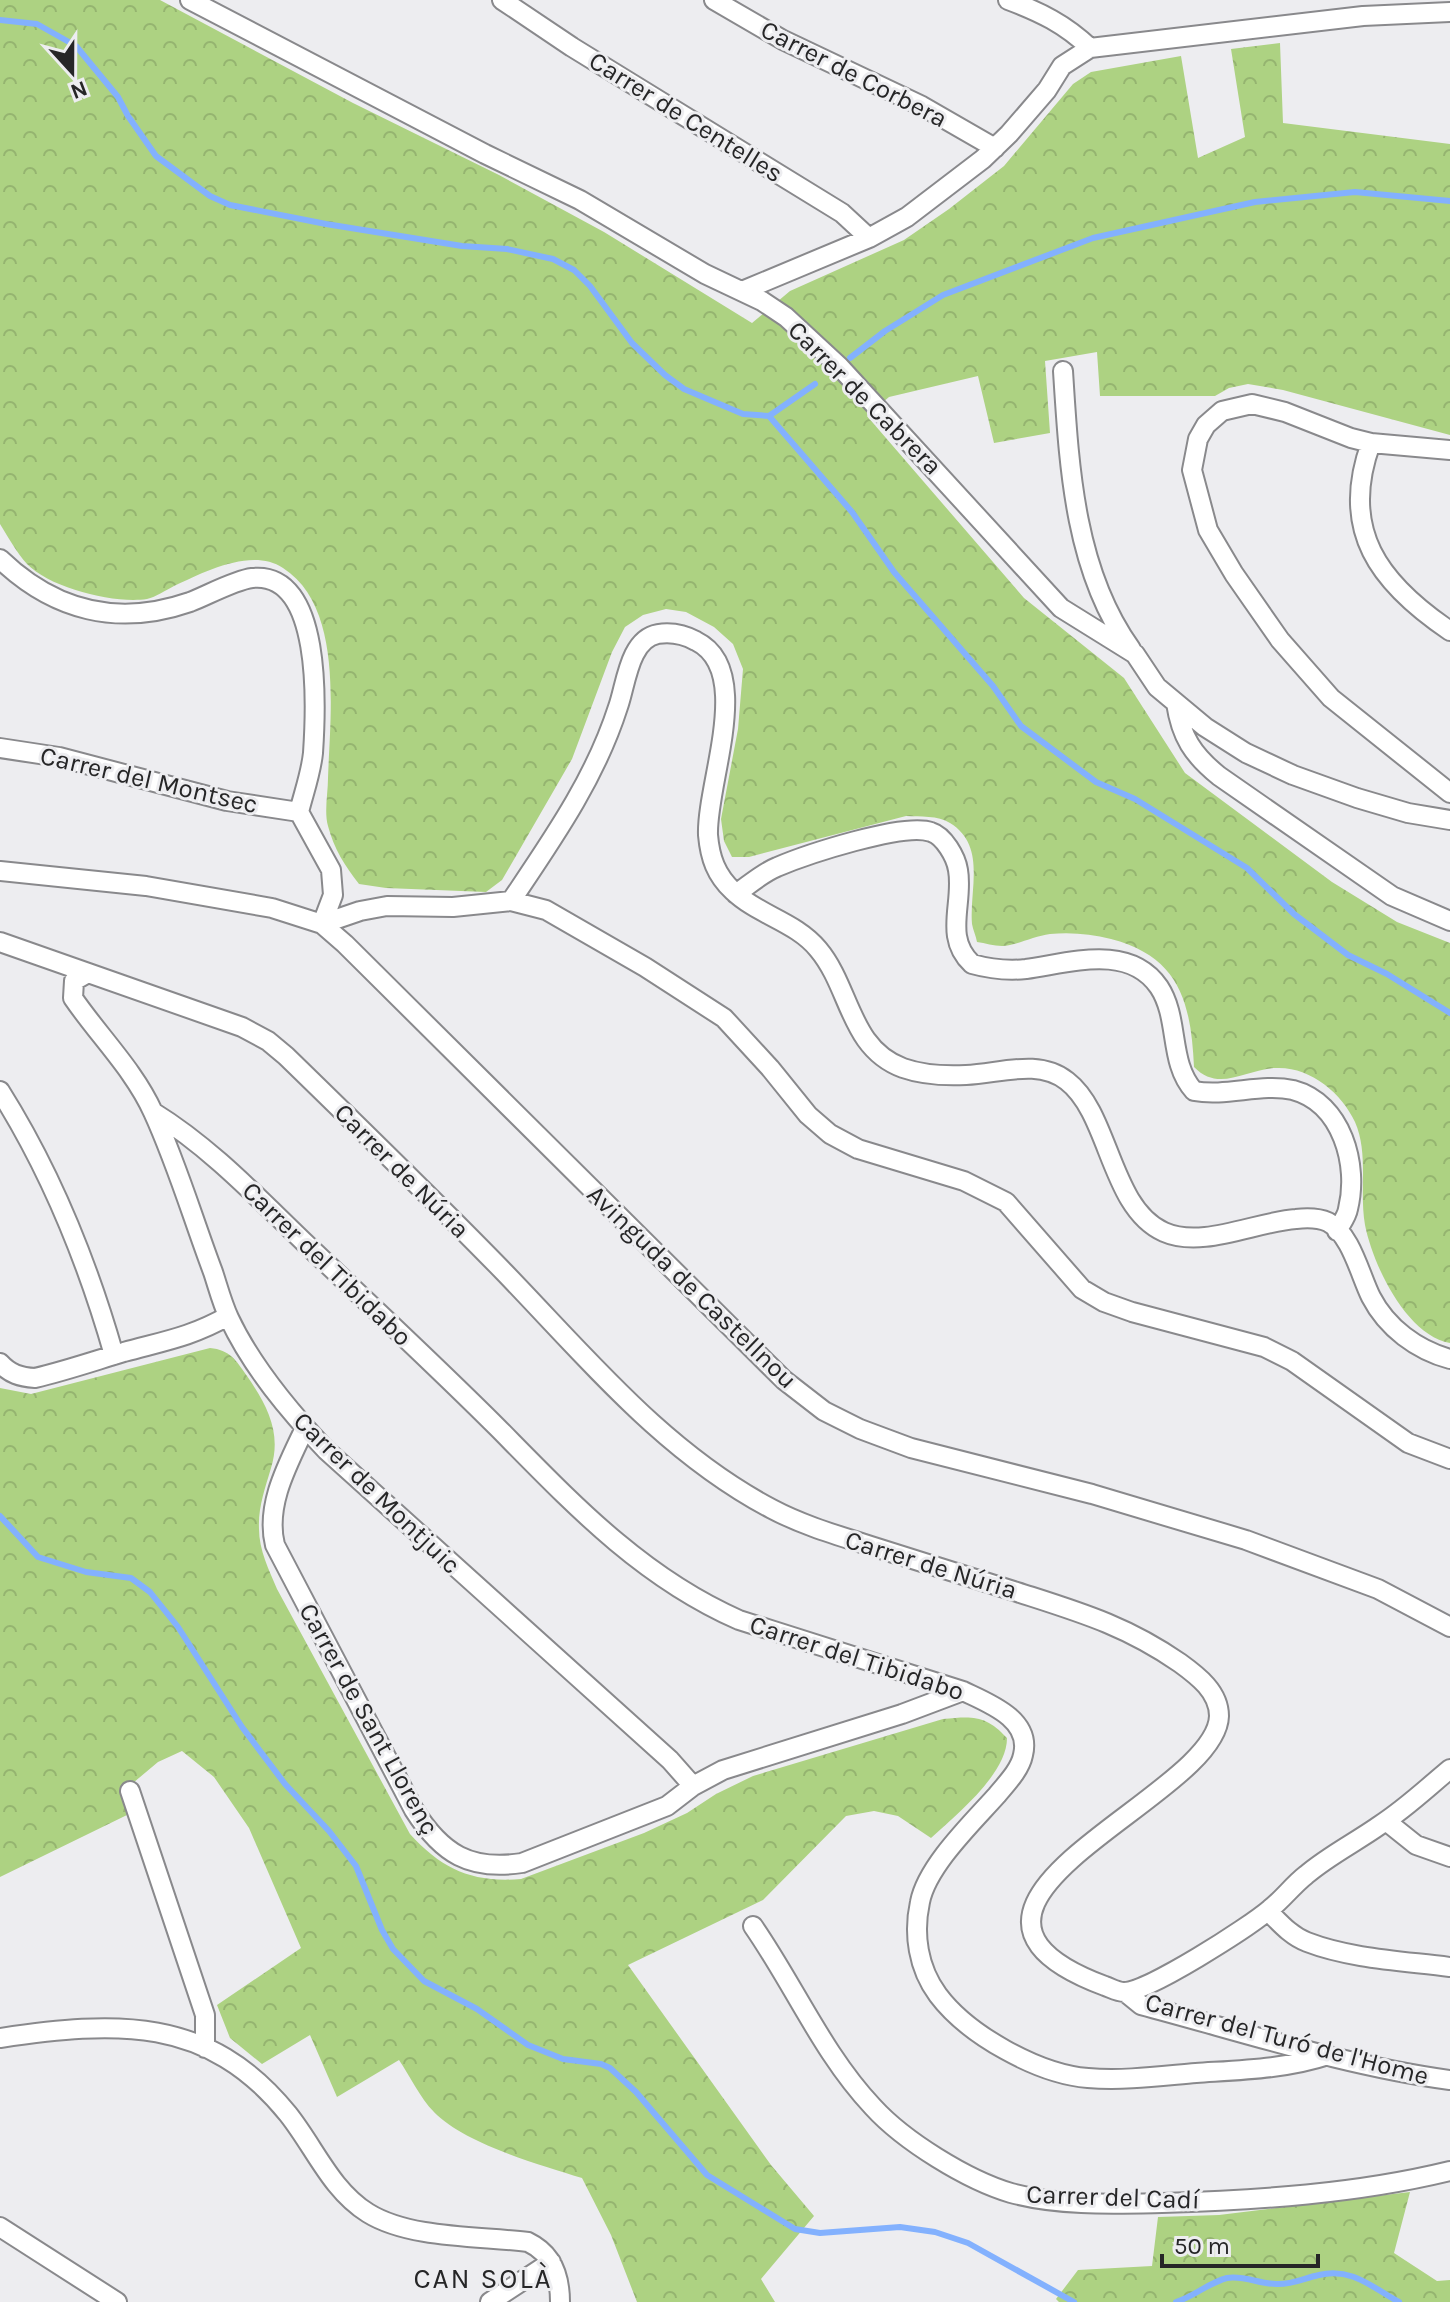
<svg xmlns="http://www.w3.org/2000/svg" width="1450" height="2302" font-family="Karla,sans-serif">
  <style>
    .forest { fill: url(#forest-crowns) }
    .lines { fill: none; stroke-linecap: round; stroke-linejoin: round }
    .stream { stroke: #83b1fe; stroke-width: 6 }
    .minor-casing { stroke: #89898c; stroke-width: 22 }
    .minor { stroke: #fff; stroke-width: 18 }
    .labels { text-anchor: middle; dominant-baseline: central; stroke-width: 6; stroke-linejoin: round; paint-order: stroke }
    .street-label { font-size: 26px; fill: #262627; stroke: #ededf0 }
    .neighbourhood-label { font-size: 28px; letter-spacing: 2px; fill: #262627; stroke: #ededf0 }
  </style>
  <defs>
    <pattern id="forest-crowns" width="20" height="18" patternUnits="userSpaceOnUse" patternTransform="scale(2)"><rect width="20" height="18" fill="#add282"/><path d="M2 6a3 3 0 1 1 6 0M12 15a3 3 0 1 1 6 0" fill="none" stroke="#95b470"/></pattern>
  </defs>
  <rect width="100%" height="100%" fill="#ededf0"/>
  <!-- forest -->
  <path class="forest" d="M0,0H160L353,103L499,175L604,232L752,323L790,291L904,240L949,209L1004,166L1073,84L1091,72L1181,56L1198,158L1245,137L1231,49L1280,43L1283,123L1450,144V435L1283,390L1248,384L1229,388L1215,396H1100L1097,352L1045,361L1050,433L994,443L978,376L889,397L867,416L1024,598L1124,678L1185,773L1332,882L1397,922L1450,943V1343C1406,1335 1373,1265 1365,1225C1359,1191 1369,1154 1355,1122C1342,1094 1312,1068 1279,1068C1248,1067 1220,1094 1194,1067C1191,1003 1180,957 1111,939C1091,934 1071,932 1050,934C1034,936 1018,945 1002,946C994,946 985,943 977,942C976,936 973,930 972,924C969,890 987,846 950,823C938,815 920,817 906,816L749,857H732L724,841L721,819L738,729L743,669L733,644L714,627L686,612L666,609L643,615L625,627L612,652L572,759L502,880L486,892L386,888L359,884C345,866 334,849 328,826C324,812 328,793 328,778C330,715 344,607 283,568C252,547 204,572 174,586C166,590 156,597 147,599C114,604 50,588 27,564C17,553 8,537 0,524Z
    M210,1348C230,1350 236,1360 247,1376C267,1405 282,1433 271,1468C265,1489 258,1507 259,1529C259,1550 269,1570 277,1589L410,1834C442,1869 472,1883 521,1879L644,1833L687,1813L716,1794L753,1776L943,1719C973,1716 986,1715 1007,1738C1007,1774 956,1815 931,1838L898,1816L874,1811L846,1816L763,1900L628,1965L771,2165L814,2216L761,2279L775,2302H637L611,2235L582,2178C540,2165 465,2144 434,2112C420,2098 410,2076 399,2060L337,2097L310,2035L262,2064L230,2038L217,2005L301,1948L249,1828L214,1777L182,1751L158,1762L121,1793L127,1815L0,1877V1388L31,1394Z
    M1410,2192L1394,2253L1437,2281L1450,2280V2302H1059L1056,2299L1078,2270L1152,2266L1158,2217L1219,2215Z"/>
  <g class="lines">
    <!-- stream -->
    <path class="stream" d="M0,20L37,24L76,46L118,97L128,116L156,156L210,196L230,205L326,224L462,246L507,249L553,259L574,270L590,286L632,343L665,375L684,389L743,414L769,416L815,384
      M850,358L885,331L943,295L1093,238L1255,202L1355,192L1450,201
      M769,416L852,512L894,572L993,686L1021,726L1096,782L1135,799L1247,868L1294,914L1348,955L1387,974L1450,1013
      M0,1516L38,1557L86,1572L131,1578L150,1592L178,1627L242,1727L285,1784L329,1831L356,1866L382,1930L393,1949L424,1981L477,2009L528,2045L563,2059L601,2064L610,2068L636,2092L707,2175L795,2229L820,2233L900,2227L935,2232L968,2243L1074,2302
      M1176,2302C1195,2296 1208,2283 1227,2278C1243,2275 1260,2284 1276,2284C1292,2285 1304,2278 1319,2275C1352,2267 1373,2288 1399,2302"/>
    <!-- minor casing -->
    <g class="minor-casing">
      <path id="minor" d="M190,0L485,154L580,200L705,274L762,301L786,317L839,366L1061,608L1135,654L1157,687L1205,727L1246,753L1293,775L1357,798L1408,813L1450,820
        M502,0L572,47L842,213L869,238
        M714,0L783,40L922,106L995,148
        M1008,0C1040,12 1065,24 1090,48
        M742,291L869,238L907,217L983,159L1009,134L1047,90L1062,66L1090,48L1363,16L1450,12
        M1063,371C1069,465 1074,570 1131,649
        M1371,443C1339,530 1379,583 1450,631
        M1450,450L1371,443L1351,438L1285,412L1252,404L1222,411L1206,425L1198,439L1192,470L1208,530L1234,574L1280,640L1331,698L1450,793
        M0,559C54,611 118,627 190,602C206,596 235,580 252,578C323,570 316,709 313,753C311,773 304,792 299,812L331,870L333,895L322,924
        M1176,703C1181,737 1193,755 1219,776L1392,896L1450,921
        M0,748L59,757L227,801L299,812
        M0,871L146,886L272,908L322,924L345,944L784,1380L824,1411L860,1429L911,1448L1092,1494L1246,1540L1378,1589L1450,1627
        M736,894C749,885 762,873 777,867C805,855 904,822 931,832C944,836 956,857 958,870C964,903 943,937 972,964C990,969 1007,971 1026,969C1070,963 1129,943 1159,987C1180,1019 1168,1062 1194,1091C1227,1097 1261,1083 1293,1090C1342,1103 1359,1165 1348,1209C1347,1216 1341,1224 1337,1231
        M511,901C552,840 595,779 618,707C626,685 629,639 658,634C671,632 685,635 696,641C755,670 706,783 708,835C710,858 716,875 733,891C758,915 796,922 818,949C851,988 849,1048 903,1068C923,1075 946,1076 966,1075C999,1074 1038,1058 1067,1081C1110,1114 1110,1208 1164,1232C1202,1249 1255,1222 1296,1219C1305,1218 1319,1218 1328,1222C1351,1234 1360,1275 1371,1297C1387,1328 1417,1350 1450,1359
        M322,924L360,911L387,906L453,907L511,901L546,910L645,967L724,1018L770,1068L808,1115L830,1134L858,1149L964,1181L1006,1202L1082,1289L1104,1302L1132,1312L1264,1347L1292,1361L1408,1443L1450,1459
        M0,942L242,1027L268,1041L286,1056C360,1128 434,1200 505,1273C588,1359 665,1453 772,1509C804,1526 840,1536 874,1547C922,1562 969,1577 1017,1592C1079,1612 1125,1625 1180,1663C1198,1676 1219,1692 1219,1716C1217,1799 888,1905 1105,1986C1111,1988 1117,1992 1124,1992C1148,1992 1249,1927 1270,1909C1283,1899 1293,1885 1306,1875C1328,1856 1356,1842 1380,1825C1405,1809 1427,1788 1450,1769
        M88,973L74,981L73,998C99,1036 134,1070 153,1112C177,1164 193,1219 213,1272C218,1287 222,1303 229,1318C252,1367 289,1411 326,1450L670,1760L693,1786
        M0,1091C51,1172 88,1264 114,1355
        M153,1112C210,1147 257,1197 305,1243C369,1304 435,1365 498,1428C572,1503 641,1577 739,1620L963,1691C988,1703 1032,1719 1023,1755C1020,1770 1006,1784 997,1795C972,1823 927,1866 920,1902C913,1934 918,1968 938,1995C968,2035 1038,2074 1088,2078C1124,2081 1161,2076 1196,2073C1240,2070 1286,2069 1328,2055
        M0,1363C10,1374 20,1377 35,1378C65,1371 94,1361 124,1352C164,1341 191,1337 228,1316
        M305,1428C288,1464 265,1505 275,1545L414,1810C442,1854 470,1871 522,1863L667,1806L693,1786L723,1770L902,1714L963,1691
        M130,1791L205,2015V2048
        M1386,1821L1416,1845L1450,1857
        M1268,1911C1280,1923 1291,1936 1307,1942C1351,1959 1404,1961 1450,1967
        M753,1926C794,1985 823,2054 873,2107C904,2141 967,2180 1011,2193C1058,2206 1113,2204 1162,2203C1258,2200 1356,2194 1450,2171
        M1125,1992L1141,2005C1243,2032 1346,2066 1450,2080
        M0,2038C115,2021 208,2015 288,2114C315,2148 331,2190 368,2213C410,2239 480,2236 528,2242C553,2254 560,2276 560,2302
        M0,2227L117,2302
        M490,2302L551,2262"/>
    </g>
    <!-- minor -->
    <use href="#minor" class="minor"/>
  </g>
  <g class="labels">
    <!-- street labels -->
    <g class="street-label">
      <text transform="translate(854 74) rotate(27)">Carrer de Corbera</text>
      <text transform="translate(686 117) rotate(32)">Carrer de Centelles</text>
      <text transform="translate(865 398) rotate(45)">Carrer de Cabrera</text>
      <text transform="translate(149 780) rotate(13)">Carrer del Montsec</text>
      <text transform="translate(402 1171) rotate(45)">Carrer de Núria</text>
      <text transform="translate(327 1264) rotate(44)">Carrer del Tibidabo</text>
      <text transform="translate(692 1287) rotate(44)">Avinguda de Castellnou</text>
      <text transform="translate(377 1493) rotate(44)">Carrer de Montjuic</text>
      <text transform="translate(931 1565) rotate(17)">Carrer de Núria</text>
      <text transform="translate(857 1658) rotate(18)">Carrer del Tibidabo</text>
      <text transform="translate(369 1719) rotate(61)">Carrer de Sant Llorenç</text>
      <text transform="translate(1287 2039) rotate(15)">Carrer del Turó de l'Home</text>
      <text transform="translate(1113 2197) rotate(2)">Carrer del Cadí</text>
    </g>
    <!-- neighbourhood labels -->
    <g class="neighbourhood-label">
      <text x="483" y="2278">CAN SOLÀ</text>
    </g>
  </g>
  <!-- north arrow -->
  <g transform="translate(72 72) rotate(159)" stroke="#ededf0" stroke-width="6" paint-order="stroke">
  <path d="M0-6L14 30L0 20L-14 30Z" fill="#262627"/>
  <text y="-12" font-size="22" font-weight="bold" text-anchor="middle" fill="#262627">N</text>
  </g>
  <!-- scale -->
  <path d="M1162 2254v12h156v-12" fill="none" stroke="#262627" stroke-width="4"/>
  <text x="1174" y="2254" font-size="24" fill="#262627" stroke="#ededf0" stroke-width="6" paint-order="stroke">50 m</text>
</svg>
